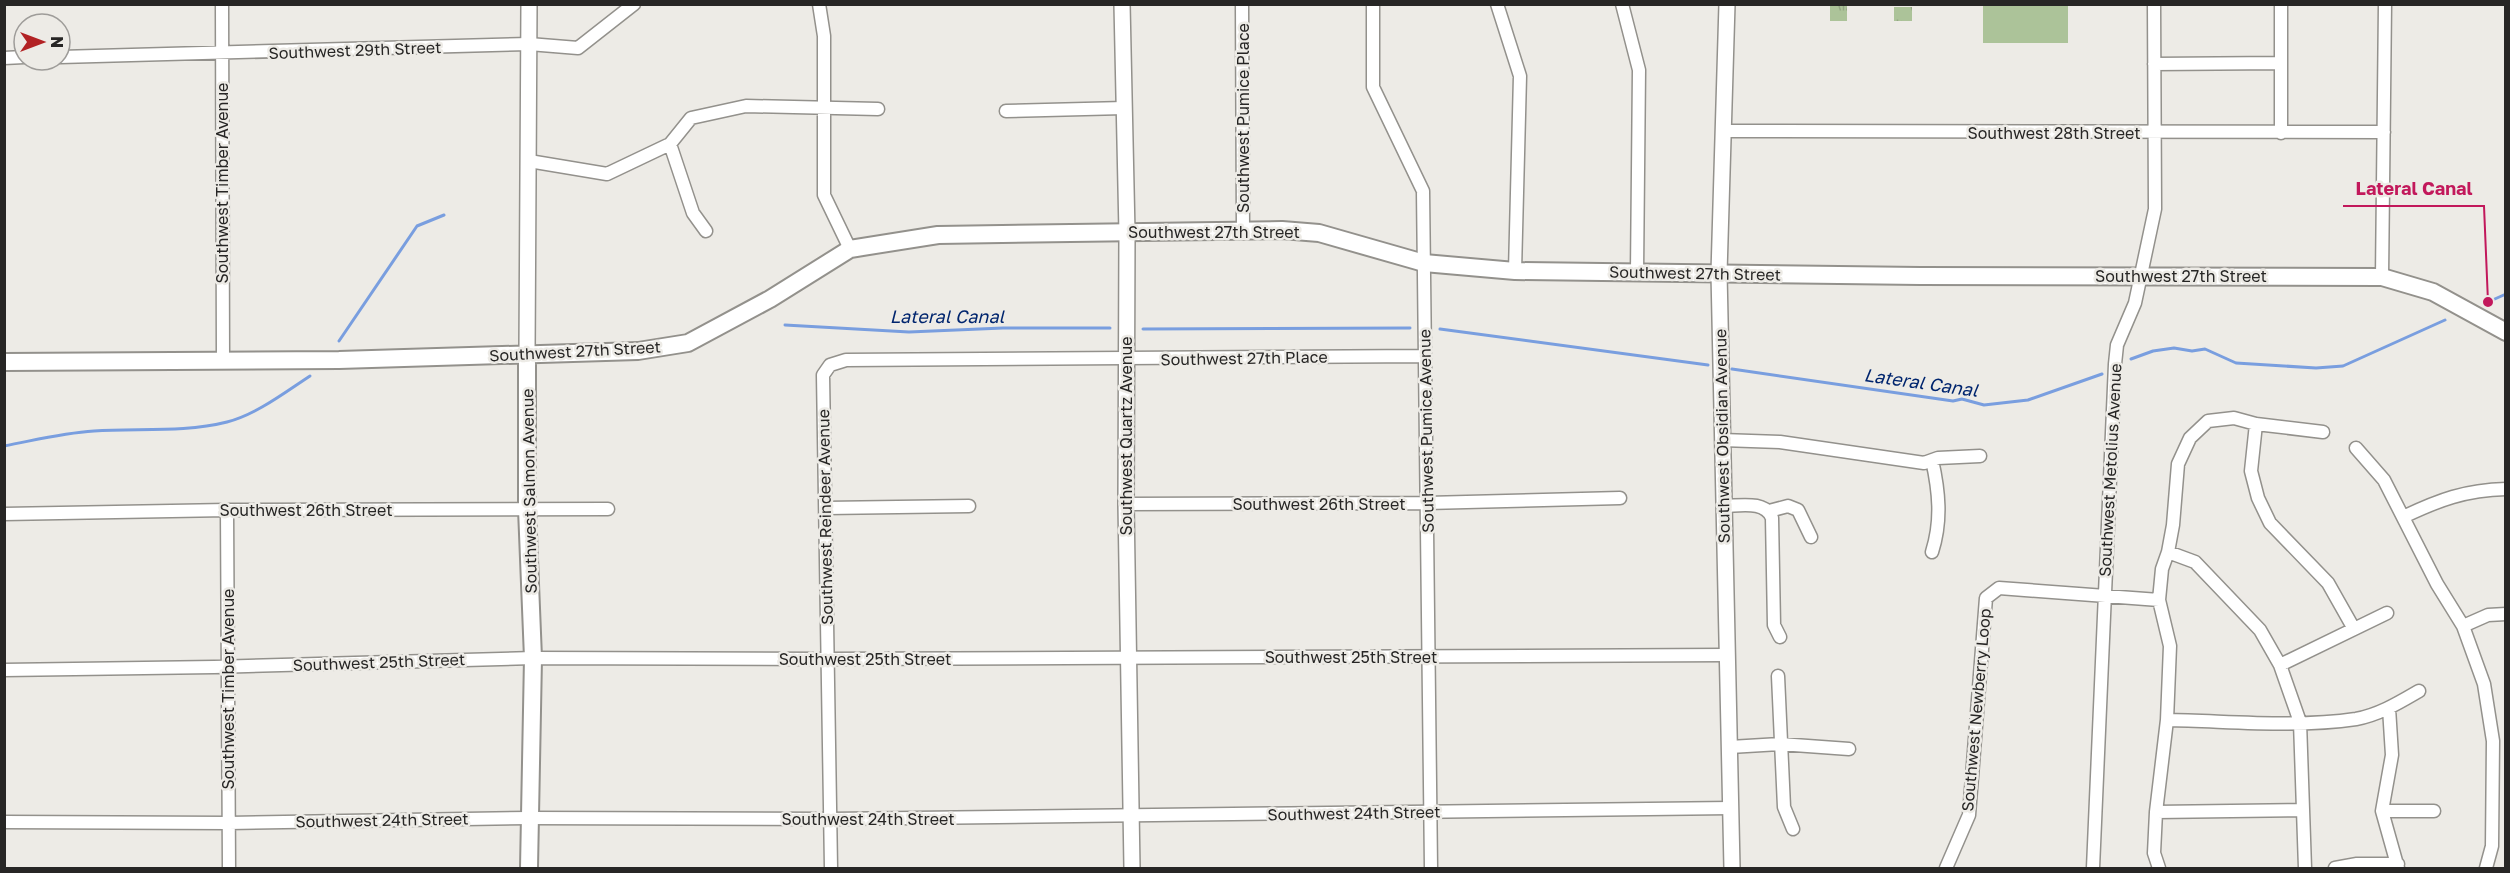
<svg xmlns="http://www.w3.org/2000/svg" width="2510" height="873" font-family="'Golos Text',sans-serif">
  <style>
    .grass { fill: url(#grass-tufts) }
    .pitch { fill: #acc399 }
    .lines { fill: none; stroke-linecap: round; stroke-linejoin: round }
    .stream { stroke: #799edf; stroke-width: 3 }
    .minor-casing { stroke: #93918c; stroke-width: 15 }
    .tertiary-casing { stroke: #93918c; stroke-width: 18 }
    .secondary-casing { stroke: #93918c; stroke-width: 20 }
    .minor { stroke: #fff; stroke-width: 12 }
    .tertiary { stroke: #fff; stroke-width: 15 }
    .secondary { stroke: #fff; stroke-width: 16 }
    .labels { text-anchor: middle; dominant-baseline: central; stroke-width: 5; stroke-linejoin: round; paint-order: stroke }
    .street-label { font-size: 16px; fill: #272625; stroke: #edebe6 }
    .water-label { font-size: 18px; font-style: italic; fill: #00256e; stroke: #edebe6 }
    .leader { fill: none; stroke: #c2185b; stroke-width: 2 }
    .callout-dot { fill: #c2185b; stroke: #edebe6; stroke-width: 2 }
    .callout-label { font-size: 18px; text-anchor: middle; font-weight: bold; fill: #c2185b; stroke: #edebe6; stroke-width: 5; stroke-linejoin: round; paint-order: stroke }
  </style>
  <defs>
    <pattern id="grass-tufts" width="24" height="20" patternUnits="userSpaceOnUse" patternTransform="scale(1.5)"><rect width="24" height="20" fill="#acc399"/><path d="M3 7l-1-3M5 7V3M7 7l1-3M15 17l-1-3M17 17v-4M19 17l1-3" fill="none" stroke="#94a784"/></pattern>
  </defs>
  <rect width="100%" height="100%" fill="#edebe6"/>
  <!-- grass -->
  <path class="grass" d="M1830,6H1847V21H1830Z
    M1894,7H1912V21H1894Z"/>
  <!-- pitch -->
  <path class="pitch" d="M1983,5H2068V43H1983Z"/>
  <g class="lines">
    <!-- stream -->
    <path class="stream" d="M2488,302L2506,294
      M785,325L909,332L1003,328H1110
      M1143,329L1410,328
      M1440,329L1708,365
      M339,341L417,226L444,215
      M2131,359L2153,351L2174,348L2192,351L2205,349L2236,363L2316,368L2343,366L2445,320
      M1732,369L1953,401L1962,399L1984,405L2028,400L2102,374
      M4,446C36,440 62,433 94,431C138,428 184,433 227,422C257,414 284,393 310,376"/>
    <!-- minor casing -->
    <g class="minor-casing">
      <path id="minor" d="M222,4L223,361
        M819,4L824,36V195L850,249
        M1242,4L1243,231
        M1373,4V87L1423,191L1431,868
        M1497,4L1520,76L1515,271
        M1622,4L1639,70L1637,272
        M60,57L529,44L578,48L634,4
        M4,58L24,57
        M2154,64L2281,63
        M1006,111L1124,108
        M1725,131L2384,132
        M2281,133V4
        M670,144L693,213L706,231
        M529,161L607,174L670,144L691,118L746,106L878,109
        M2382,277L2385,4
        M2256,424L2251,471L2258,498L2270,523L2328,583L2354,629
        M1722,440L1780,442L1924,463L1938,458L1980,456
        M2356,448L2384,480L2437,584L2463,626L2484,684L2493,741L2492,846L2486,868
        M1126,504L1427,503L1620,498
        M1723,506C1740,506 1765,500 1772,518L1774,625L1780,637
        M826,508L969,506
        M227,510L229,868
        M1769,511L1788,506L1798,510L1811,537
        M4,514L227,510L608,509
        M2403,517C2439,500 2465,490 2506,489
        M1932,552C1942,521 1939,491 1932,460
        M2168,552L2195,562L2260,630L2280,665L2300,722L2305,868
        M2463,626L2488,615L2506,614
        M2280,665L2387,613
        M4,670L214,667L533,658L826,659L1726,655
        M1778,676L1784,807L1793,829
        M2389,708L2392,755L2382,811L2398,868
        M2167,720C2229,721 2295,728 2356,719C2379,715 2400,702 2419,691
        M1730,747L1780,744L1849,749
        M2382,811H2434
        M2156,812L2301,810
        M4,822L229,823L529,818L831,819L1731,808
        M831,868L823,375L830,365L846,360L1425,356
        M1946,868L1969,815L1986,598L1999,588L2159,600
        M2093,868L2115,364L2117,345L2135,303L2155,209L2154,4
        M2159,868L2154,853L2156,812L2167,720L2170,646L2159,600L2162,569L2168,552L2173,525L2178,464L2190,438L2208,421L2234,418L2256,424L2323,432
        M2335,868L2357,864H2398"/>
    </g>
    <!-- tertiary casing -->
    <g class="tertiary-casing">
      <path id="tertiary" d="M1122,4L1127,233L1126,504L1132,868
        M1727,4L1719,273L1732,868
        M527,353L529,4"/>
    </g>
    <!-- secondary casing -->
    <g class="secondary-casing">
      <path id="secondary" d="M527,353V509L533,658L529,868
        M4,362L339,360L638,351L688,343L770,299L850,249L938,235L1282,230L1319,233L1424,263L1515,271L1920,276L2382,277L2433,292L2506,332"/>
    </g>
    <!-- minor -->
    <use href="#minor" class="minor"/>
    <!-- tertiary -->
    <use href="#tertiary" class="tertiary"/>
    <!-- secondary -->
    <use href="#secondary" class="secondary"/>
  </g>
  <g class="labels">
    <!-- street labels -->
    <g class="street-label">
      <text transform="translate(355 50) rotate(-2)">Southwest 29th Street</text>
      <text transform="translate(1243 118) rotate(-90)">Southwest Pumice Place</text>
      <text x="2054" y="133">Southwest 28th Street</text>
      <text transform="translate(222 183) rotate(-90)">Southwest Timber Avenue</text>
      <text x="1214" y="232">Southwest 27th Street</text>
      <text transform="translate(1695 273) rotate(1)">Southwest 27th Street</text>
      <text x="2181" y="276">Southwest 27th Street</text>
      <text transform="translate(575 351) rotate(-3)">Southwest 27th Street</text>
      <text transform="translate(1244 358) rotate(-1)">Southwest 27th Place</text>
      <text transform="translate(1426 431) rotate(-91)">Southwest Pumice Avenue</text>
      <text transform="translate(1126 436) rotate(-90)">Southwest Quartz Avenue</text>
      <text transform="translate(1722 436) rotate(-91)">Southwest Obsidian Avenue</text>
      <text transform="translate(2110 470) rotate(-87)">Southwest Metolius Avenue</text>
      <text transform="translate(529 491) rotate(-91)">Southwest Salmon Avenue</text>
      <text x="1319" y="504">Southwest 26th Street</text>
      <text x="306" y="510">Southwest 26th Street</text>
      <text transform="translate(825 517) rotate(-91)">Southwest Reindeer Avenue</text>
      <text x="1351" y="657">Southwest 25th Street</text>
      <text x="865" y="659">Southwest 25th Street</text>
      <text transform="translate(379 662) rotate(-2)">Southwest 25th Street</text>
      <text transform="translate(228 689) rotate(-90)">Southwest Timber Avenue</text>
      <text transform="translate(1976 710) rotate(-85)">Southwest Newberry Loop</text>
      <text transform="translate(1354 813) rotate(-1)">Southwest 24th Street</text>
      <text x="868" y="819">Southwest 24th Street</text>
      <text transform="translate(382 820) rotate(-1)">Southwest 24th Street</text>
    </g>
    <!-- water labels -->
    <g class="water-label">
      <text x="947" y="316">Lateral Canal</text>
      <text transform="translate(1921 382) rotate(8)">Lateral Canal</text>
    </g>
  </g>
  <!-- callouts -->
  <path class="leader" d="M2488 302L2484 206H2343"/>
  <circle class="callout-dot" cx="2488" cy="302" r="6"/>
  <g class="callout-label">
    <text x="2414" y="195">Lateral Canal</text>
  </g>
  <!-- border -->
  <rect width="2510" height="873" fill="none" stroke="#272625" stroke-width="12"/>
  <!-- north arrow -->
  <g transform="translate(42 42) rotate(90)"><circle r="28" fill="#edebe6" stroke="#9e9c99" stroke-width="1.5"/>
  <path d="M0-4.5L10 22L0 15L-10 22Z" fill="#b22224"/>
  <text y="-9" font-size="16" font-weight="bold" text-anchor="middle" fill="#272625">N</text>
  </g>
</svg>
